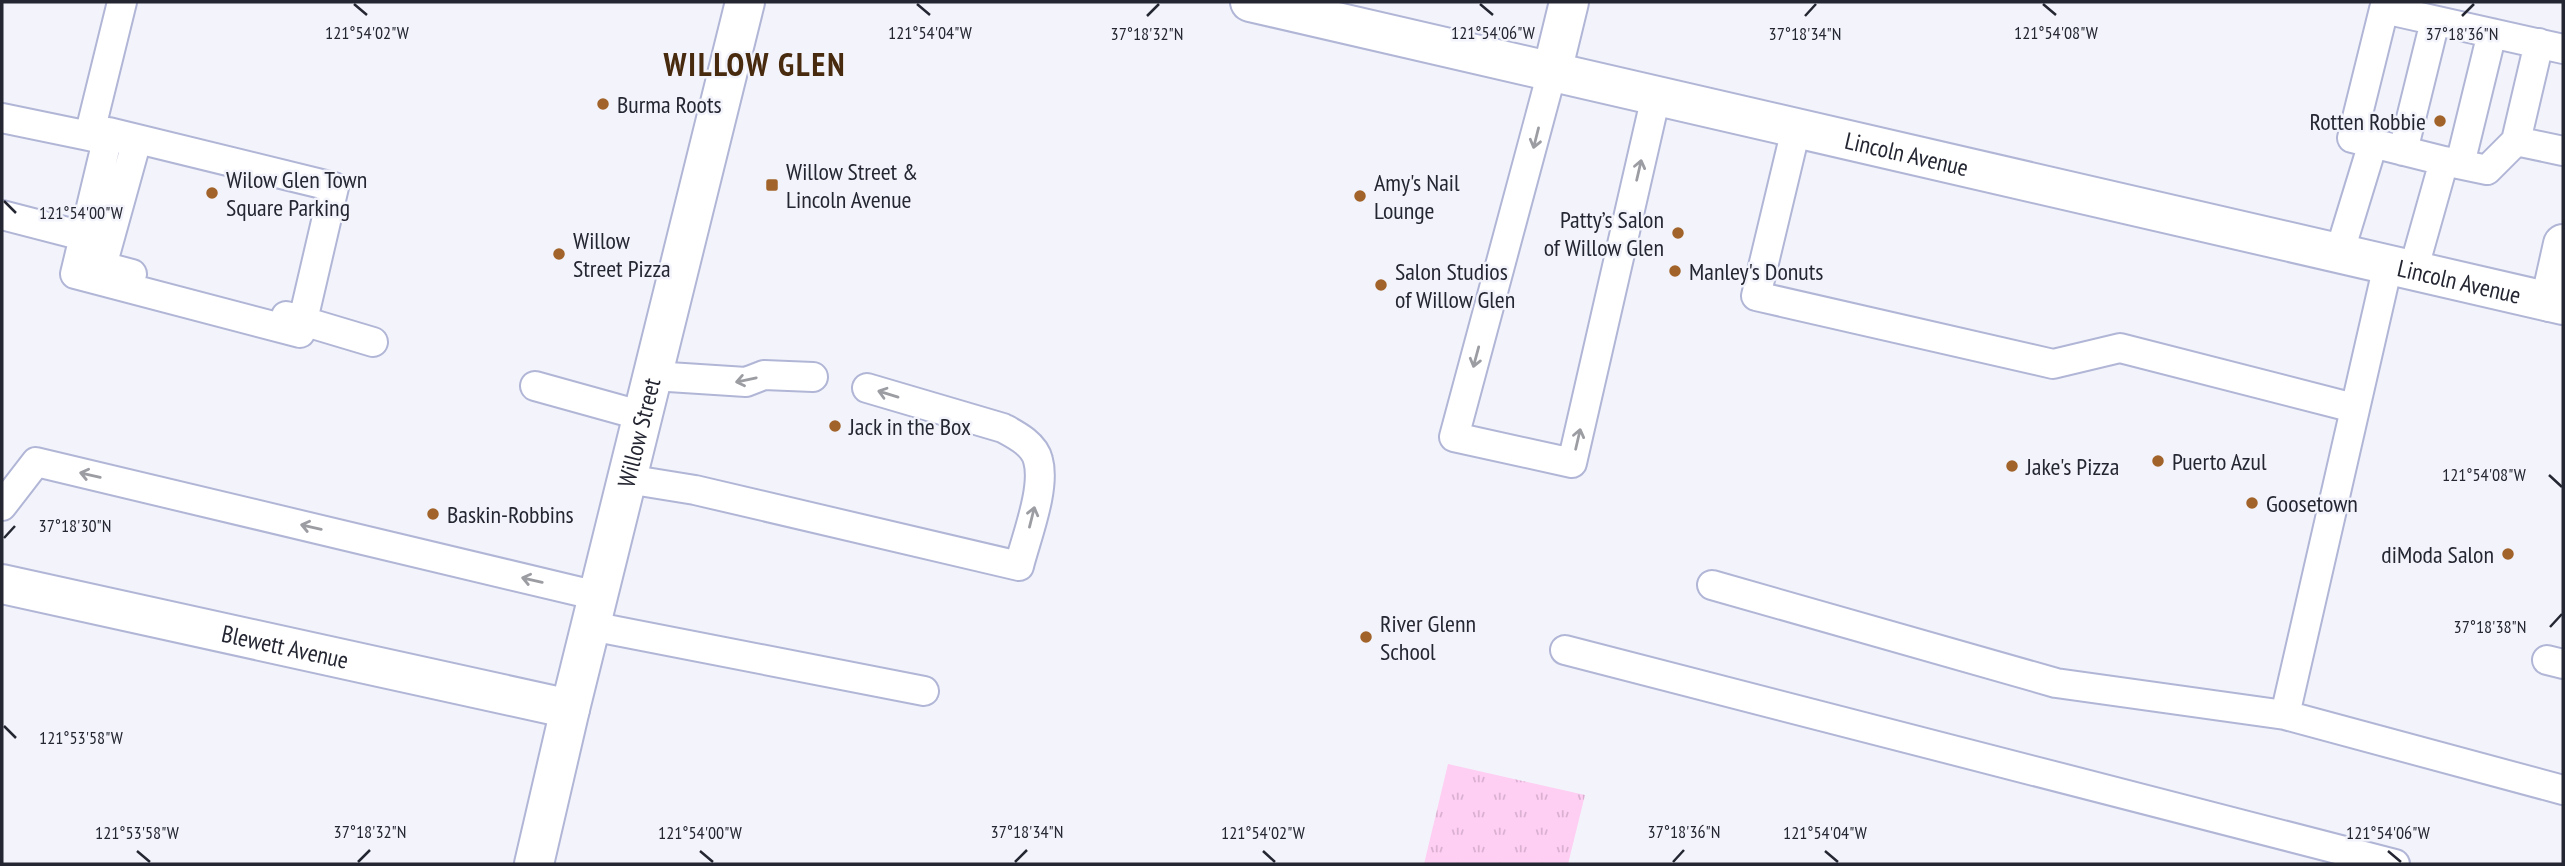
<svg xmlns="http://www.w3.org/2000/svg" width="2565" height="866" font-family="'PT Sans Narrow',sans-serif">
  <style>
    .park { fill: url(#park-tufts) }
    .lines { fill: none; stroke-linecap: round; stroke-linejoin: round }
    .service-casing { stroke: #b1b6d6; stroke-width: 32 }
    .minor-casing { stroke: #b1b6d6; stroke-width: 42 }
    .secondary-casing { stroke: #b1b6d6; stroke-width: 42 }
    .service { stroke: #fff; stroke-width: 28 }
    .minor { stroke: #fff; stroke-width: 38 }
    .secondary { stroke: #fff; stroke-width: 38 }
    .oneway { stroke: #9c9da3 }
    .ticks { fill: none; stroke: #242632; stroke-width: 2.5 }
    .poi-dot { fill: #a16329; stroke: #f3f4fb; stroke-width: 2.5 }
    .labels { text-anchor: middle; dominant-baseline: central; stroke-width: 5; stroke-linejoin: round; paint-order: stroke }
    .poi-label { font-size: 24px; fill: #242632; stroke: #f3f4fb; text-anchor: start }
    .street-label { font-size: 24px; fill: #242632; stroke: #f3f4fb }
    .district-label { font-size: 32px; font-weight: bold; letter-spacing: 2px; fill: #482a0e; stroke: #f3f4fb }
    .ticks-label { font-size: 18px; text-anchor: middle; fill: #242632; stroke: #f3f4fb; stroke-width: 5; stroke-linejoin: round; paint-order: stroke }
  </style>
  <defs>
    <pattern id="park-tufts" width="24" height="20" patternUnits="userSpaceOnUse" patternTransform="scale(1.75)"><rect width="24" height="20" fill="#fecef3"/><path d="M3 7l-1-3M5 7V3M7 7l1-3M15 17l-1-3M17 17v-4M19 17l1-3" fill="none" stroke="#dab1d1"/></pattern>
  </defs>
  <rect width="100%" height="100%" fill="#f3f4fb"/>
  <!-- park -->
  <path class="park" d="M1448,764L1585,795L1568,864H1424Z"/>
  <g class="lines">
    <!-- service casing -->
    <g class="service-casing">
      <path id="service" d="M1552,72L1454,437L1572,463L1656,96
        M2,118L89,136
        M1796,129L1756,296L2053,364L2120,348L2354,408
        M109,132L334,187L300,333L75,274Z
        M111,141L89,136L122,2
        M2516,141L2539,43
        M2403,151L2435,21
        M2444,161L2487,170L2516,141L2563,151
        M2460,164L2492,33
        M2,215L83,236
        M2339,254L2373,143
        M2413,271L2444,161L2352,138L2384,9L2563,49
        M132,274L102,266L135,147
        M286,316L373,342
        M653,376L746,382L764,375L813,377
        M535,386L643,416
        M627,479L695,490L1019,566C1026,538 1046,488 1038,460C1034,444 1016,435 1003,428L867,388
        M2,506L36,462L598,596
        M1712,585L2056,683L2285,715L2388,265
        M591,626L924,691
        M1565,650L2395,864
        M2547,660L2563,664
        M2285,715L2563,790"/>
    </g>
    <!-- minor casing -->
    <g class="minor-casing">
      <g id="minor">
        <path d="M1552,72L1569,2"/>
        <path d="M2550,302L2563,244"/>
        <path id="s1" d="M2,584L570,709"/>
      </g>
    </g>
    <!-- secondary casing -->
    <g class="secondary-casing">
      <g id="secondary">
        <path id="s2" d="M1250,2L2563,305"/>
        <path id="s3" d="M534,864L570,709L745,2"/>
      </g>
    </g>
    <!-- service -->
    <use href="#service" class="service"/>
    <!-- minor -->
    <use href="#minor" class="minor"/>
    <!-- secondary -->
    <use href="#secondary" class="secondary"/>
  </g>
  <!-- one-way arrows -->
  <defs><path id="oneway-shaft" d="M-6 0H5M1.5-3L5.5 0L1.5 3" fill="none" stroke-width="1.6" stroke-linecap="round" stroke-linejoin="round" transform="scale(1.75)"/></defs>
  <g class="oneway">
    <use href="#oneway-shaft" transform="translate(1536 138) rotate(104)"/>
    <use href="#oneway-shaft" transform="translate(1639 170) rotate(-77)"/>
    <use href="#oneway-shaft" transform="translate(1476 357) rotate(105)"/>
    <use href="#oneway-shaft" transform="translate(746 380) rotate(168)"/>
    <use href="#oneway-shaft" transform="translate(888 394) rotate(-163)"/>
    <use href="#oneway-shaft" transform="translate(1578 439) rotate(-77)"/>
    <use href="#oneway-shaft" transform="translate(90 475) rotate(-167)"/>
    <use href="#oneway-shaft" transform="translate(1032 517) rotate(-76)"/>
    <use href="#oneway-shaft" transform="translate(311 527) rotate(-167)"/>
    <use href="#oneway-shaft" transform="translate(532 580) rotate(-167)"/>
  </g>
  <!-- ticks -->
  <path class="ticks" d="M354,4L367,15M917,4L930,15M1480,4L1493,15M2043,4L2056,15M1147,16L1159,4M1805,16L1816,4M2462,16L2474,4M4,201L16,213M2549,475L2562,487M4,538L15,526M2550,627L2562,614M4,726L16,738M137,851L150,862M700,851L713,862M1263,851L1275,862M1825,851L1838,862M2388,851L2401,862M358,862L370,850M1015,862L1027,850M1673,862L1684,850"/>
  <!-- markers -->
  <g class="poi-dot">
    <circle cx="603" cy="104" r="7"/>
    <circle cx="2440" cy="121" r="7"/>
    <rect x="765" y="178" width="14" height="14" rx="3.5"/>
    <circle cx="212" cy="193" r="7"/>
    <circle cx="1360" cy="196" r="7"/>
    <circle cx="1678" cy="233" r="7"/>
    <circle cx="559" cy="254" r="7"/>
    <circle cx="1675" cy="271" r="7"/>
    <circle cx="1381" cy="285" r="7"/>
    <circle cx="835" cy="426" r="7"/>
    <circle cx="2158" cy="461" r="7"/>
    <circle cx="2012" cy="466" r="7"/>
    <circle cx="2252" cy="503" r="7"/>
    <circle cx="433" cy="514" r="7"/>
    <circle cx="2508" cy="554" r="7"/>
    <circle cx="1366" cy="637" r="7"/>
  </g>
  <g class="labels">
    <!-- poi labels -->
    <g class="poi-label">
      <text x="617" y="104">Burma Roots</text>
      <text x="2426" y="121" text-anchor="end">Rotten Robbie</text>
      <text x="786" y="171">Willow Street &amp;<tspan x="786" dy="28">Lincoln Avenue</tspan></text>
      <text x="226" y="179">Wilow Glen Town<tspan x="226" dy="28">Square Parking</tspan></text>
      <text x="1374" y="182">Amy's Nail<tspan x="1374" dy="28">Lounge</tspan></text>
      <text x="1664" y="219" text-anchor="end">Patty’s Salon<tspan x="1664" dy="28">of Willow Glen</tspan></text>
      <text x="573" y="240">Willow<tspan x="573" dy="28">Street Pizza</tspan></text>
      <text x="1395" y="271">Salon Studios<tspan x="1395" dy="28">of Willow Glen</tspan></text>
      <text x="1689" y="271">Manley's Donuts</text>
      <text x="849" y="426">Jack in the Box</text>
      <text x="2172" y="461">Puerto Azul</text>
      <text x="2026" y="466">Jake's Pizza</text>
      <text x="2266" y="503">Goosetown</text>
      <text x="447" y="514">Baskin-Robbins</text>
      <text x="2494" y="554" text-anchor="end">diModa Salon</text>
      <text x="1380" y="623">River Glenn<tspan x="1380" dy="28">School</tspan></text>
    </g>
    <!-- street labels -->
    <g class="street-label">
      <text stroke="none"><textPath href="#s2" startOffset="674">Lincoln Avenue</textPath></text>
      <text stroke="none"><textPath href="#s2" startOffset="1241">Lincoln Avenue</textPath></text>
      <text stroke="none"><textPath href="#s3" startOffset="444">Willow Street</textPath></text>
      <text stroke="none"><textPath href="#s1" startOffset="290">Blewett Avenue</textPath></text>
    </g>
    <!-- district labels -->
    <g class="district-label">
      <text x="755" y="64">WILLOW GLEN</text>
    </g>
  </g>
  <g class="ticks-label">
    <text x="930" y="39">121°54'04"W</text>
    <text x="367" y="39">121°54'02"W</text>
    <text x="1493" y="39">121°54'06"W</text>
    <text x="2056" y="39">121°54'08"W</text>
    <text x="2462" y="40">37°18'36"N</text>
    <text x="1147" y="40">37°18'32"N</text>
    <text x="1805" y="40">37°18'34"N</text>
    <text x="81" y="219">121°54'00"W</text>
    <text x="2484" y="481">121°54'08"W</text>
    <text x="75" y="532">37°18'30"N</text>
    <text x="2490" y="633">37°18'38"N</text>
    <text x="81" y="744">121°53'58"W</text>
    <text x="370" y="838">37°18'32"N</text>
    <text x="1027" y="838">37°18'34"N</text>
    <text x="1684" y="838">37°18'36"N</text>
    <text x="137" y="839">121°53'58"W</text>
    <text x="700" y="839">121°54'00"W</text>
    <text x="1263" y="839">121°54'02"W</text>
    <text x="1825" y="839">121°54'04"W</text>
    <text x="2388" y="839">121°54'06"W</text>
  </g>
  <!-- border -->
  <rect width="2565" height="866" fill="none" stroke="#242632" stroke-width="7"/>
</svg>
